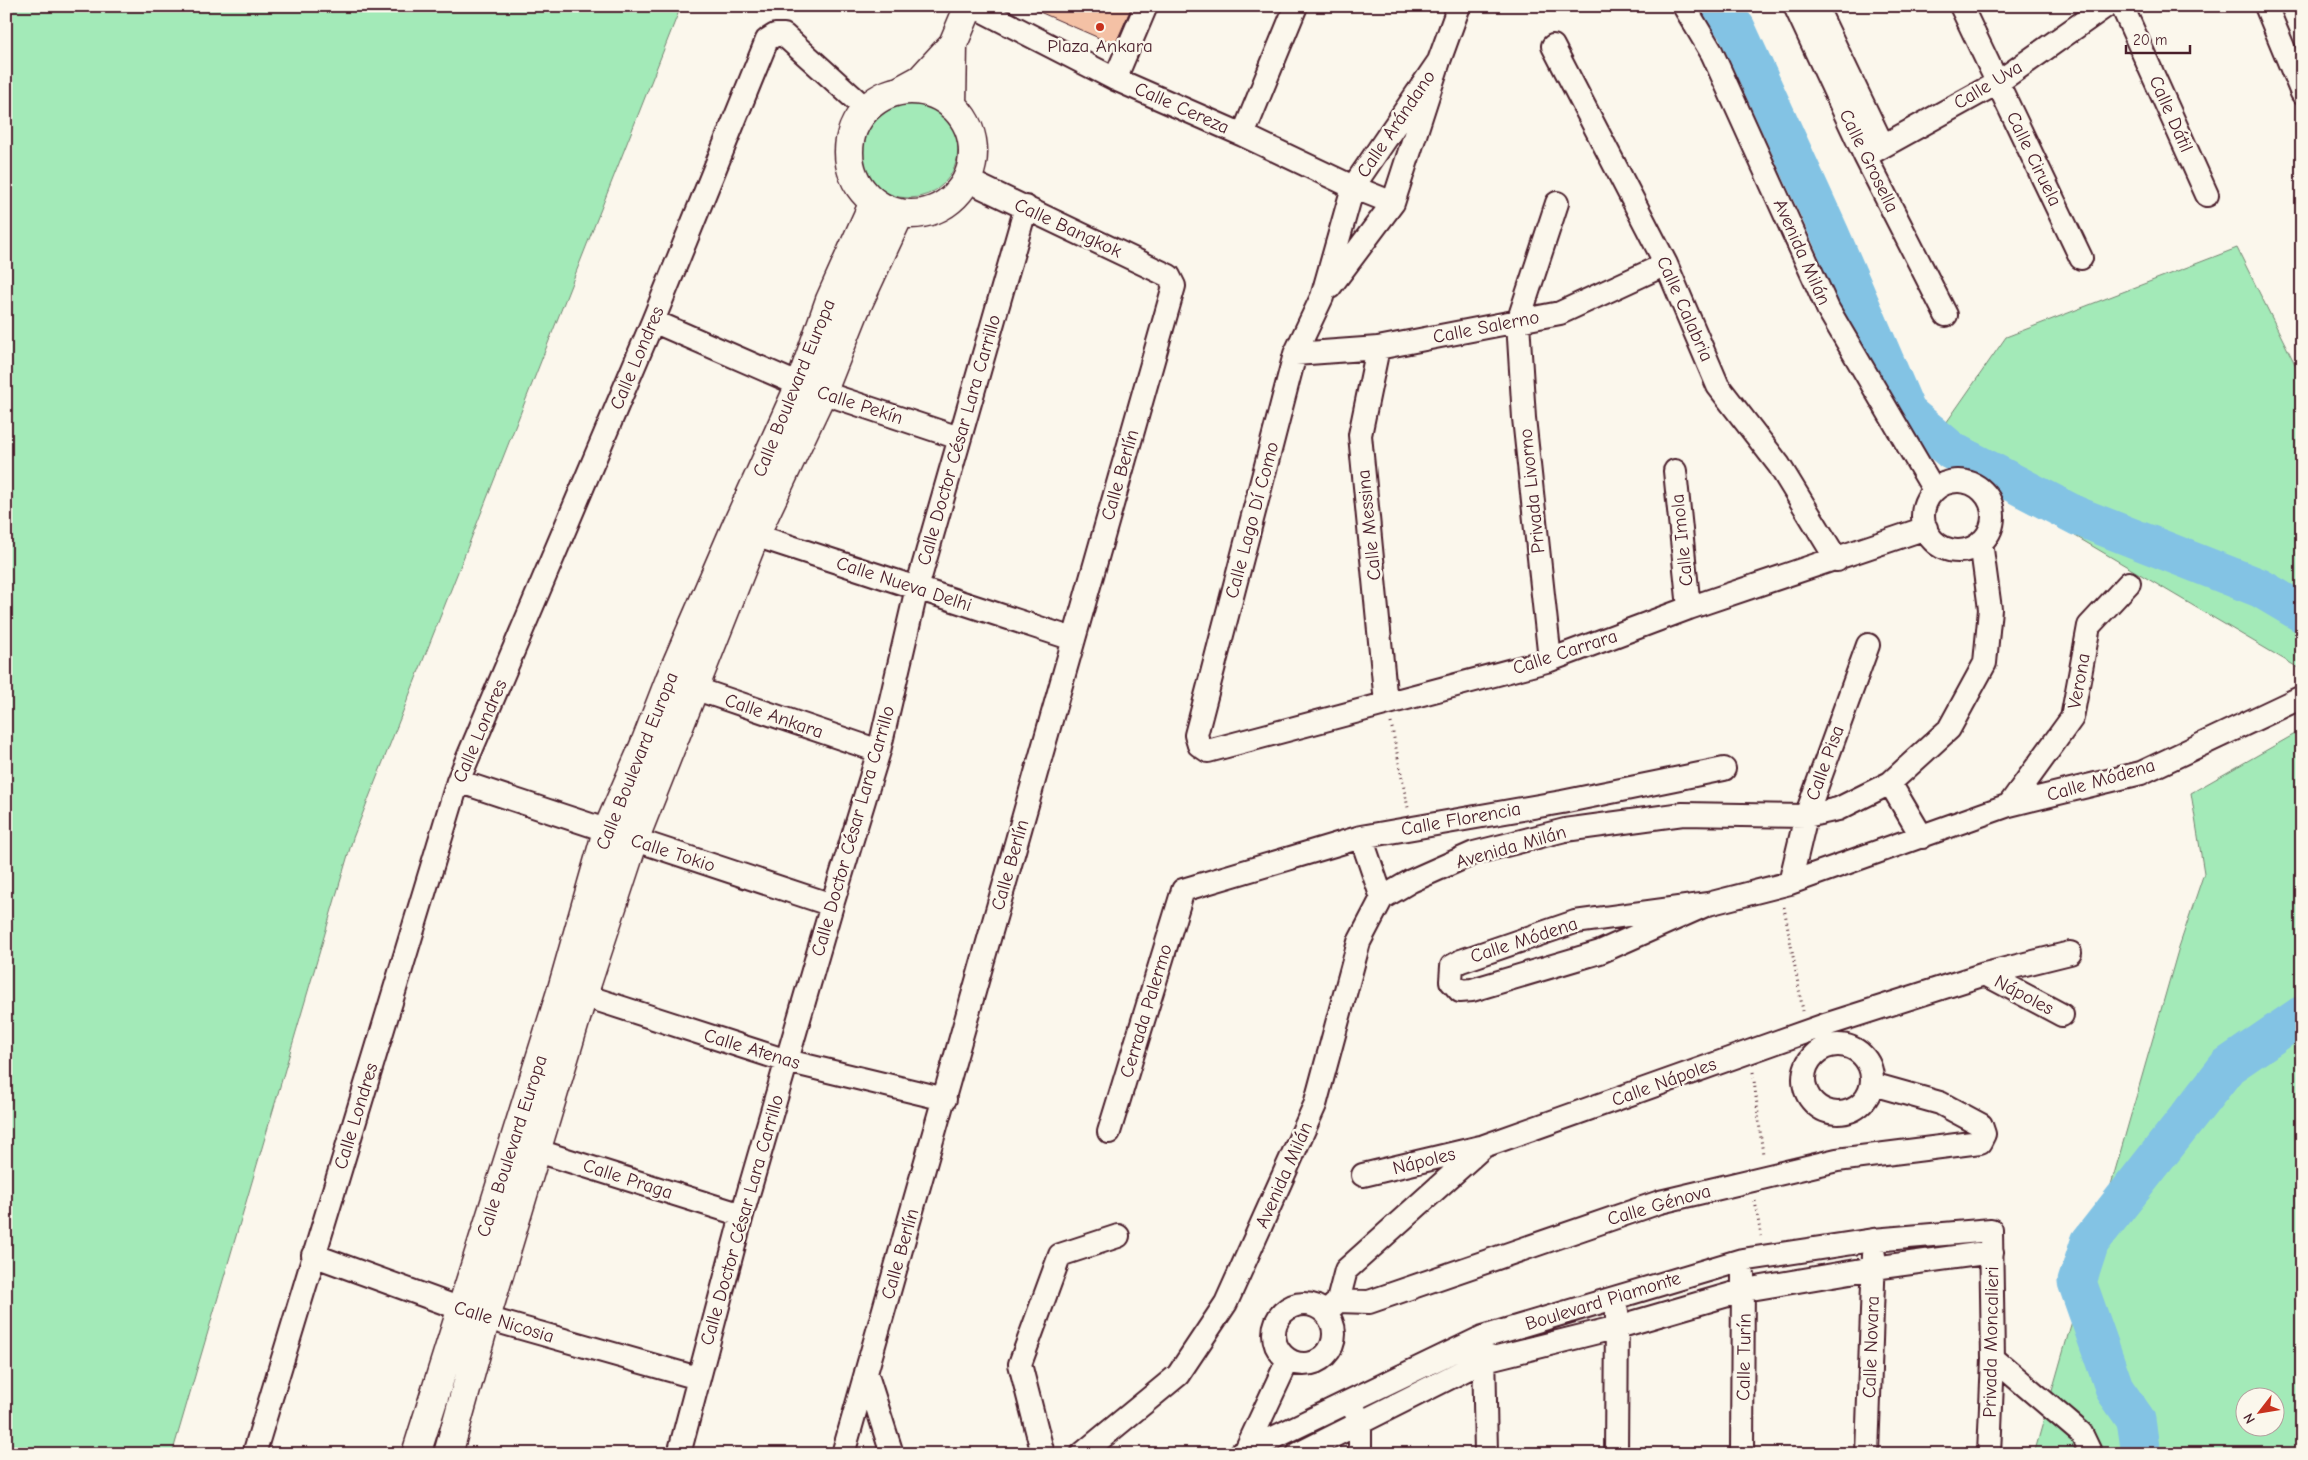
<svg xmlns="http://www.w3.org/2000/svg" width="2308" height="1460" font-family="'Comic Neue',sans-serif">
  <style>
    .green { fill: #a3eab8; stroke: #768472; fill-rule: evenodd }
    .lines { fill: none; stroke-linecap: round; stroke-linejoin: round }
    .river { stroke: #83c3e4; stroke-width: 39 }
    .building { fill: #f4c1a5; stroke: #4a1f2b }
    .minor-casing { stroke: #4a1f2b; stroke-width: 26 }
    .major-casing { stroke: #4a1f2b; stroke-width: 31 }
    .path { stroke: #4a1f2b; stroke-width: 3; stroke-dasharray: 1 4; stroke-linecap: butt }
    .minor { stroke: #fbf7ec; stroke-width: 22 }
    .major { stroke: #fbf7ec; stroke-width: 28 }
    .poi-dot { fill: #c8321e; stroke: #fbf7ec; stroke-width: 2 }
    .labels { text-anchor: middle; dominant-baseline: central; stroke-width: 5; stroke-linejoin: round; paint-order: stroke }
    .poi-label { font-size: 19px; fill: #4a1f2b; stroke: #fbf7ec }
    .street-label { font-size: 19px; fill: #4a1f2b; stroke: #fbf7ec }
  </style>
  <rect width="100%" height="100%" fill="#fbf7ec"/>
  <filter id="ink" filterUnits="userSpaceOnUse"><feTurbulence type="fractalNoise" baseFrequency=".02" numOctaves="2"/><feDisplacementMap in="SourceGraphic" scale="10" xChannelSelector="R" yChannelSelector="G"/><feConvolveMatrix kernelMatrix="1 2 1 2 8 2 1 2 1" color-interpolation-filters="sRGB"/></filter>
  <g filter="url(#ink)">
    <!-- green -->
    <path class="green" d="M6,6H681L353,838L172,1454H6Z
      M860 149a49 49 0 1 1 98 0a49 49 0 1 1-98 0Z
      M2237,248L2302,378V670L1928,449L2006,337Z
      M2302,730V1454H2034L2179,947L2204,873L2191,793ZM2246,1398H2276V1428H2246Z"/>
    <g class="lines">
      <!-- river -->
      <path class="river" d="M1718,6L1736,28L1830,234L1907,413L1952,451L2077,516L2260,588L2302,613
        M2141,1454L2136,1420L2115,1390L2077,1282L2090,1242L2228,1066L2302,1015"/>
    </g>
    <!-- building -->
    <path class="building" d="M1026,6H1132L1115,45Z"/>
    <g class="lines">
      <!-- minor casing -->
      <g class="minor-casing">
        <path id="minor" d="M973,6L1115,79L1243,135L1353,187L1393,203
          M1684,6L1712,53L1828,309L1934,490
          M1795,6L1865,156L1946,315
          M1816,6L1883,146
          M1961,6L2081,258
          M2122,6L2207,195
          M2266,6L2302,93
          M1553,46L1666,264L1718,386L1779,465L1837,560
          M1439,61L1353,187L1322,297L1295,354L1196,735L1199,745L1208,751L1550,660L1689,608L1926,528
          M1115,79L1146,6
          M1243,135L1296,6
          M1865,156L1997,83L2106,6
          M1330,287L1393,203L1439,61L1459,6
          M653,321L800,385L959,438
          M1378,348L1360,435L1386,703
          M1295,354L1378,348L1560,313L1666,264
          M1675,471L1689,608
          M1923 516a35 35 0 1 1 70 0a35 35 0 1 1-70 0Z
          M739,530L1073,639
          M1550,660L1524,418L1518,322L1557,203
          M679,683L879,751
          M458,781L832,905
          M1890,783L1922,837
          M2009,805L2072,718L2089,626L2129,583
          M1361,837L1382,898
          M1790,883L1806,816L1868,645
          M1708,904L1575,922L1461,961L1452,966L1451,981L1460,991L1472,990L1600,952L1708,904L1790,883L2009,805L2141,773L2302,697
          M1985,974L2062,1015
          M567,990L787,1061L945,1099
          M1804 1079a34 34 0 1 1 68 0a34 34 0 1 1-68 0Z
          M1109,1132L1183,890L1361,837L1562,802L1724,769
          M522,1146L742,1215
          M1363,1175L1481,1147
          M313,1255L486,1318L698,1378
          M1338,1301L1369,1302L1660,1202L1837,1160L1980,1142L1984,1134L1981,1125L1940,1103L1872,1084
          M1274 1334a30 30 0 1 1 60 0a30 30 0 1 1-60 0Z
          M1326,1313L1338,1301L1346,1270L1484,1146L1822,1026L1985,974L2070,953
          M1484,1348L1486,1454
          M1993,1358L2081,1433L2091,1454
          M866,1372L892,1454
          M1355,1411L1360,1423V1454
          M254,1454L458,781L653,321L767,40L775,35H784L866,109
          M679,1454L742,1215L832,905L879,751L917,588L1026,207
          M843,1454L1174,286L1169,276L967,180
          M1043,1454L1020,1364L1060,1255L1118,1236
          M1082,1454L1178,1375L1226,1303L1315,1105L1359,942L1382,898L1411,881L1474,853L1565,830L1683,814L1806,816L1838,809L1890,783L1949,729L1985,663L1990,609L1981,542
          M1240,1454L1483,1337L1742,1260L1873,1240L1991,1230L1993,1358L1989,1454
          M1247,1454L1246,1450L1288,1360
          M1298,1454L1485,1360L1618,1327L1745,1290L1874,1268L1992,1252
          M1616,1454L1617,1312
          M1742,1454L1743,1275
          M1867,1454L1874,1255"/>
      </g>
      <!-- major casing -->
      <g class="major-casing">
        <path id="major" d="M849 152a62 62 0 1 1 124 0a62 62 0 1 1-124 0Z
          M899,91L921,79L953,44L969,6
          M952,106L953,44
          M416,1454L562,989L607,831L644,746L670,679L735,529L800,385L830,300L874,202
          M448,1454L486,1318L583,995L634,840L755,535L822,393L855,310L900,213"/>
      </g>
      <!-- path -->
      <path class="path" d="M1391,723L1408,808
        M1784,907L1803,1011
        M1753,1072L1763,1155
        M1755,1201L1761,1236"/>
      <!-- minor -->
      <use href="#minor" class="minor"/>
      <!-- major -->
      <use href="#major" class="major"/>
    </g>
  </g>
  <!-- markers -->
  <circle class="poi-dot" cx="1100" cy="27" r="5"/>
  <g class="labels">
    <!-- poi labels -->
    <g class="poi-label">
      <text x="1100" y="46">Plaza Ankara</text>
    </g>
    <!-- street labels -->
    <g class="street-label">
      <text transform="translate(1988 85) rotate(-31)">Calle Uva</text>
      <text transform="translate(1182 108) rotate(24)">Calle Cereza</text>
      <text transform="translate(2171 114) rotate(66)">Calle Dátil</text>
      <text transform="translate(1396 124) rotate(-56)">Calle Arándano</text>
      <text transform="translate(2034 159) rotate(64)">Calle Ciruela</text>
      <text transform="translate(1869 161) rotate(64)">Calle Grosella</text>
      <text transform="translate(1068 228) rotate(25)">Calle Bangkok</text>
      <text transform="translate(1802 252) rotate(66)">Avenida Milán</text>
      <text transform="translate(1685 309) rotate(66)">Calle Calabria</text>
      <text transform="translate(1486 327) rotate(-11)">Calle Salerno</text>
      <text transform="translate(637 358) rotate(-67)">Calle Londres</text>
      <text transform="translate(794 388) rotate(-68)">Calle Boulevard Europa</text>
      <text transform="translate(860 405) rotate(18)">Calle Pekín</text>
      <text transform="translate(959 440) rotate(-74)">Calle Doctor César Lara Carrillo</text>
      <text transform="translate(1120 475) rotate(-74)">Calle Berlín</text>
      <text transform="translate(1532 491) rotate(-96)">Privada Livorno</text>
      <text transform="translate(1252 520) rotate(-75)">Calle Lago Dí Como</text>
      <text transform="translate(1369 525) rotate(-96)">Calle Messina</text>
      <text transform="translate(1682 540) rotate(-96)">Calle Imola</text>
      <text transform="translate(904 584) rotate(18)">Calle Nueva Delhi</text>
      <text transform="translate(1565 652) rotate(-18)">Calle Carrara</text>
      <text transform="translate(2079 681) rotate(-80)">Verona</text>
      <text transform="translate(774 716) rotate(19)">Calle Ankara</text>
      <text transform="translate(480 731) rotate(-67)">Calle Londres</text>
      <text transform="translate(637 761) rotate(-68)">Calle Boulevard Europa</text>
      <text transform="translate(1825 763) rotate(-70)">Calle Pisa</text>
      <text transform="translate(2101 780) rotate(-16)">Calle Módena</text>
      <text transform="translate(1461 819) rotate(-10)">Calle Florencia</text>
      <text transform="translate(853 831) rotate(-74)">Calle Doctor César Lara Carrillo</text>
      <text transform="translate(1511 847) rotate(-16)">Avenida Milán</text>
      <text transform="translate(673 853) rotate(18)">Calle Tokio</text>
      <text transform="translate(1010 865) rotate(-74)">Calle Berlín</text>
      <text transform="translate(1524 940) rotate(-18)">Calle Módena</text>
      <text transform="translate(2024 995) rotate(28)">Nápoles</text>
      <text transform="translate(1146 1011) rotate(-73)">Cerrada Palermo</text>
      <text transform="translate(752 1049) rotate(17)">Calle Atenas</text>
      <text transform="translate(1664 1082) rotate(-20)">Calle Nápoles</text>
      <text transform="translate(356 1116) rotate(-73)">Calle Londres</text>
      <text transform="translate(512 1146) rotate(-72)">Calle Boulevard Europa</text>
      <text transform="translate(1424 1161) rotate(-14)">Nápoles</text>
      <text transform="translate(1284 1175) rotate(-66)">Avenida Milán</text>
      <text transform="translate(628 1179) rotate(18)">Calle Praga</text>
      <text transform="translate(1659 1205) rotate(-16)">Calle Génova</text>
      <text transform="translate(742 1220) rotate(-74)">Calle Doctor César Lara Carrillo</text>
      <text transform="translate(900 1254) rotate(-74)">Calle Berlín</text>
      <text transform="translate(1603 1301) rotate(-17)">Boulevard Piamonte</text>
      <text transform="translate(504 1322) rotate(17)">Calle Nicosia</text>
      <text transform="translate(1991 1342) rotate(-89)">Privada Moncalieri</text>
      <text transform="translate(1871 1347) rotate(-88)">Calle Novara</text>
      <text transform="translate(1744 1357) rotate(-89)">Calle Turín</text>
    </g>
  </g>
  <!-- margin -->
  <rect width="2308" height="1460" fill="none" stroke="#fbf7ec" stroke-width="25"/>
  <rect x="12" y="12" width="2283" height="1435" fill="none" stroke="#4a1f2b" stroke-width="2" filter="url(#ink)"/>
  <!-- north arrow -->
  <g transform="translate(2260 1412) rotate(239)"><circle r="24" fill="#fbf7ec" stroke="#b4a19f"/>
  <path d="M0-4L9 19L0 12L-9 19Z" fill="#c8321e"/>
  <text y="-8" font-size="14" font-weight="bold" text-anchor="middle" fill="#4a1f2b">N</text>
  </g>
  <!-- scale -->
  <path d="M2126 45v8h64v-8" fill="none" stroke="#4a1f2b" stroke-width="2.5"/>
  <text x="2133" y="45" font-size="15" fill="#4a1f2b" stroke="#fbf7ec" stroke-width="4" paint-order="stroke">20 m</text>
</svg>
